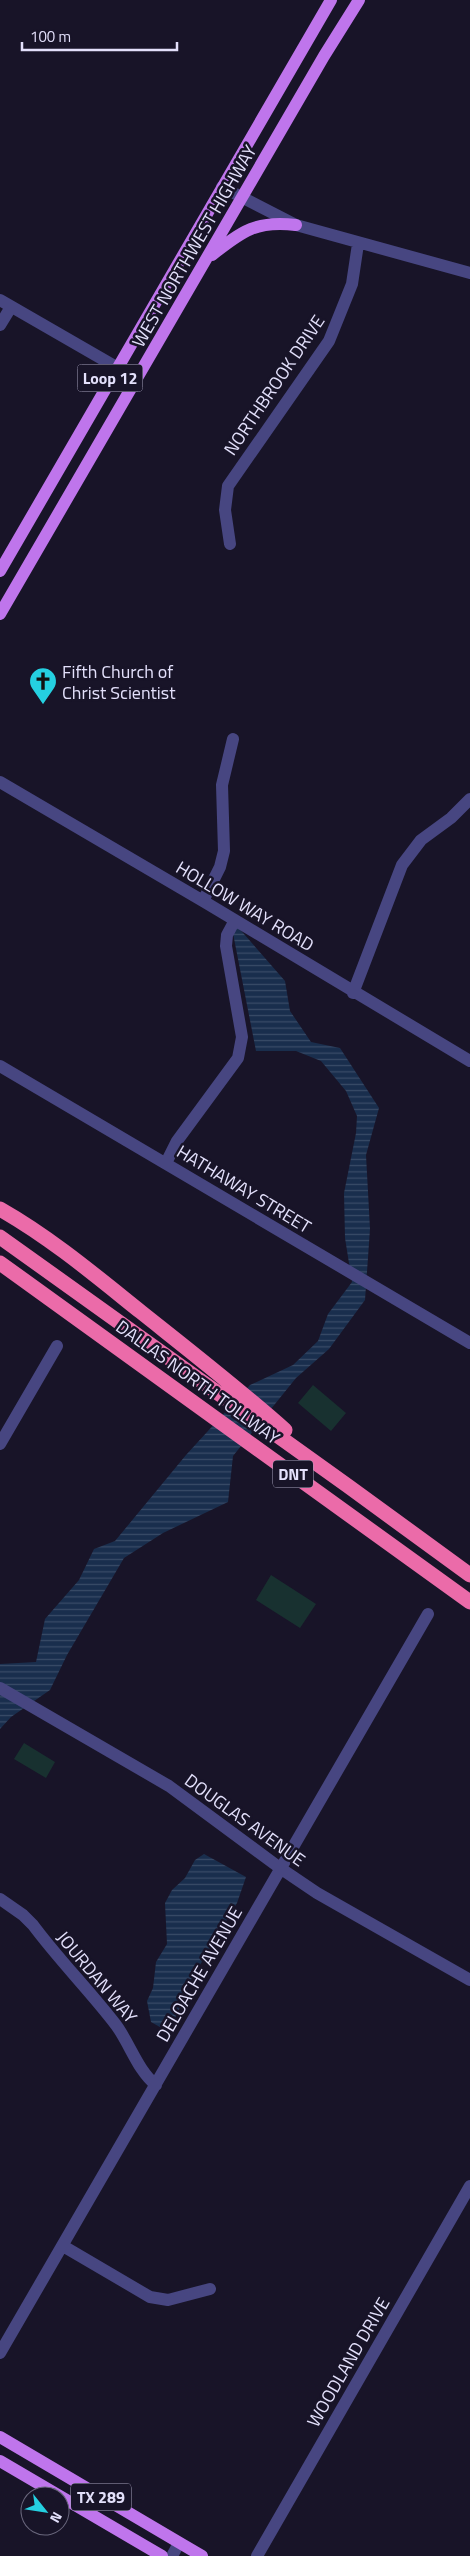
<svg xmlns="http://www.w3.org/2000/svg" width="470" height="2556" font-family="'Titillium Web',sans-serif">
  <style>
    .park { fill: #183130 }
    .water { fill: url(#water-rules) }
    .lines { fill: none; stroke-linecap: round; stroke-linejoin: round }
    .minor { stroke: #474681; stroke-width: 12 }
    .major { stroke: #bf75ec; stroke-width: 12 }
    .highway { stroke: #eb6ba9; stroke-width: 15 }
    .labels { text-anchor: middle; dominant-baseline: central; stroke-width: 5; stroke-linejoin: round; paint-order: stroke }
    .shield { fill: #181428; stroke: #a6a3bc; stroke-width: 1 }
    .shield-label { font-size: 16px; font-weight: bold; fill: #e3e0fb }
    .street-label { font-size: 18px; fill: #e3e0fb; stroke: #181428 }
    .poi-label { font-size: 18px; fill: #e3e0fb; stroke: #181428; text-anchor: start }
  </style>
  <defs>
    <pattern id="water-rules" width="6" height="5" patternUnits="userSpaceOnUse" patternTransform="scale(1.25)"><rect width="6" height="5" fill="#192e4d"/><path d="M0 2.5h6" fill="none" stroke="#3a4c68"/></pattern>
  </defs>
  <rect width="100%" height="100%" fill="#181428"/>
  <!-- park -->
  <path class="park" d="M313,1385L346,1413L331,1431L298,1403Z
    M271,1575L316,1604L300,1628L256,1600Z
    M24,1743L55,1762L46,1778L14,1759Z"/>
  <!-- water -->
  <path class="water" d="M230,918L285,981L290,1011L311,1042L340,1048L379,1108L366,1155L370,1229L365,1300L329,1349L296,1378L233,1456L228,1502L163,1533L124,1558L67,1655L50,1690L11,1717L0,1729V1664L36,1662L45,1619L79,1580L94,1549L115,1541L186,1455L250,1385L293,1365L318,1341L328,1314L352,1282L345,1238L344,1193L356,1133L357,1116L346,1091L321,1061L296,1051H256Z
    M204,1854L246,1877L237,1903L188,1985V1990C183,1999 173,2027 167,2031L151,2022L147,2001L153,1988L156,1962L167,1944L165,1903L172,1890L185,1878L195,1860Z"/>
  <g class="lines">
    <!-- minor -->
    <path class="minor" d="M222,187L296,225L470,273
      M0,300L137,379
      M0,325L11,307
      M230,544L225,510L228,486L329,341L352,284L358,244
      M0,782L203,901L470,1061
      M203,901L220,867L224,851L222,785L233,739
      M353,993L402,865L421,840L451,818L470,799
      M0,1066L470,1343
      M166,1163L177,1141L238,1058L242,1037L226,946L227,935L235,920
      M0,1444L57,1346
      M0,1688L169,1786L280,1868L317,1893L470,1980
      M0,1899L23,1915L33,1925C59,1960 90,1991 116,2025C130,2044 138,2071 156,2085
      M63,2246L150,2297L168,2300L210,2289
      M0,2353L428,1614
      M172,2556L179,2543
      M257,2556L470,2186"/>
    <!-- major -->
    <path class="major" d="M212,255C242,231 257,220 296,225
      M0,571L331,0
      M0,614L324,56L359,0
      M0,2437L202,2556
      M0,2461L162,2556"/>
    <!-- highway -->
    <path class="highway" d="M0,1209C51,1238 96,1276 141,1312C190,1351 239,1389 285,1430
      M0,1237L348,1486L470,1575
      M0,1263L470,1602"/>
  </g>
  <!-- icons -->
  <defs>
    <g id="church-pin" transform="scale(1.4375)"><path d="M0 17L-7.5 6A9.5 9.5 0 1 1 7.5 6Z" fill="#25d0e1" stroke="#181428"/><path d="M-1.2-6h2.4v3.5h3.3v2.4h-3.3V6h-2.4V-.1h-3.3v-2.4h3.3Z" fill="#111"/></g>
  </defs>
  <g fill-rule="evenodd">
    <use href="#church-pin" x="43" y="681"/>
  </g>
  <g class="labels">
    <!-- shield labels -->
    <g class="shield">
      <rect x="77.5" y="364.5" width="65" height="27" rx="4"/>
      <rect x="273" y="1460.5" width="40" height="27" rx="4"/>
      <rect x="71" y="2483.5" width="60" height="27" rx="4"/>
    </g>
    <g class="shield-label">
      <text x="110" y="378">Loop 12</text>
      <text x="293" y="1474">DNT</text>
      <text x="101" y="2497">TX 289</text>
    </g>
    <!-- street labels -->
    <g class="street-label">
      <text transform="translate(194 246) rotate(-60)">WEST NORTHWEST HIGHWAY</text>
      <text transform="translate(274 385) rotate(-56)">NORTHBROOK DRIVE</text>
      <text transform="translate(245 906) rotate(31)">HOLLOW WAY ROAD</text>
      <text transform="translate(244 1189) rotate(31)">HATHAWAY STREET</text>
      <text transform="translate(198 1382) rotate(36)">DALLAS NORTH TOLLWAY</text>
      <text transform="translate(245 1820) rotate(36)">DOUGLAS AVENUE</text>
      <text transform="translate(199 1974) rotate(-60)">DELOACHE AVENUE</text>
      <text transform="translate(97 1977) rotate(50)">JOURDAN WAY</text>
      <text transform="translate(348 2362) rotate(-60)">WOODLAND DRIVE</text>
    </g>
    <!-- poi labels -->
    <g class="poi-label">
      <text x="62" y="671">Fifth Church of<tspan x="62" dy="21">Christ Scientist</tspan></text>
    </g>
  </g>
  <!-- north arrow -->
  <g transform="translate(45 2511) rotate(120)"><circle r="24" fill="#181428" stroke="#69667c"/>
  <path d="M0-4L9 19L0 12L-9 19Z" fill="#25d0e1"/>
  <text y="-8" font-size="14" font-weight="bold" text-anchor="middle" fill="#e3e0fb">N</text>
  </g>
  <!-- scale -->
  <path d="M22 42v8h155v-8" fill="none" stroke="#e3e0fb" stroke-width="2.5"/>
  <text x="30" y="42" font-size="15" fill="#e3e0fb" stroke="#181428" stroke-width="4" paint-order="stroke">100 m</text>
</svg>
